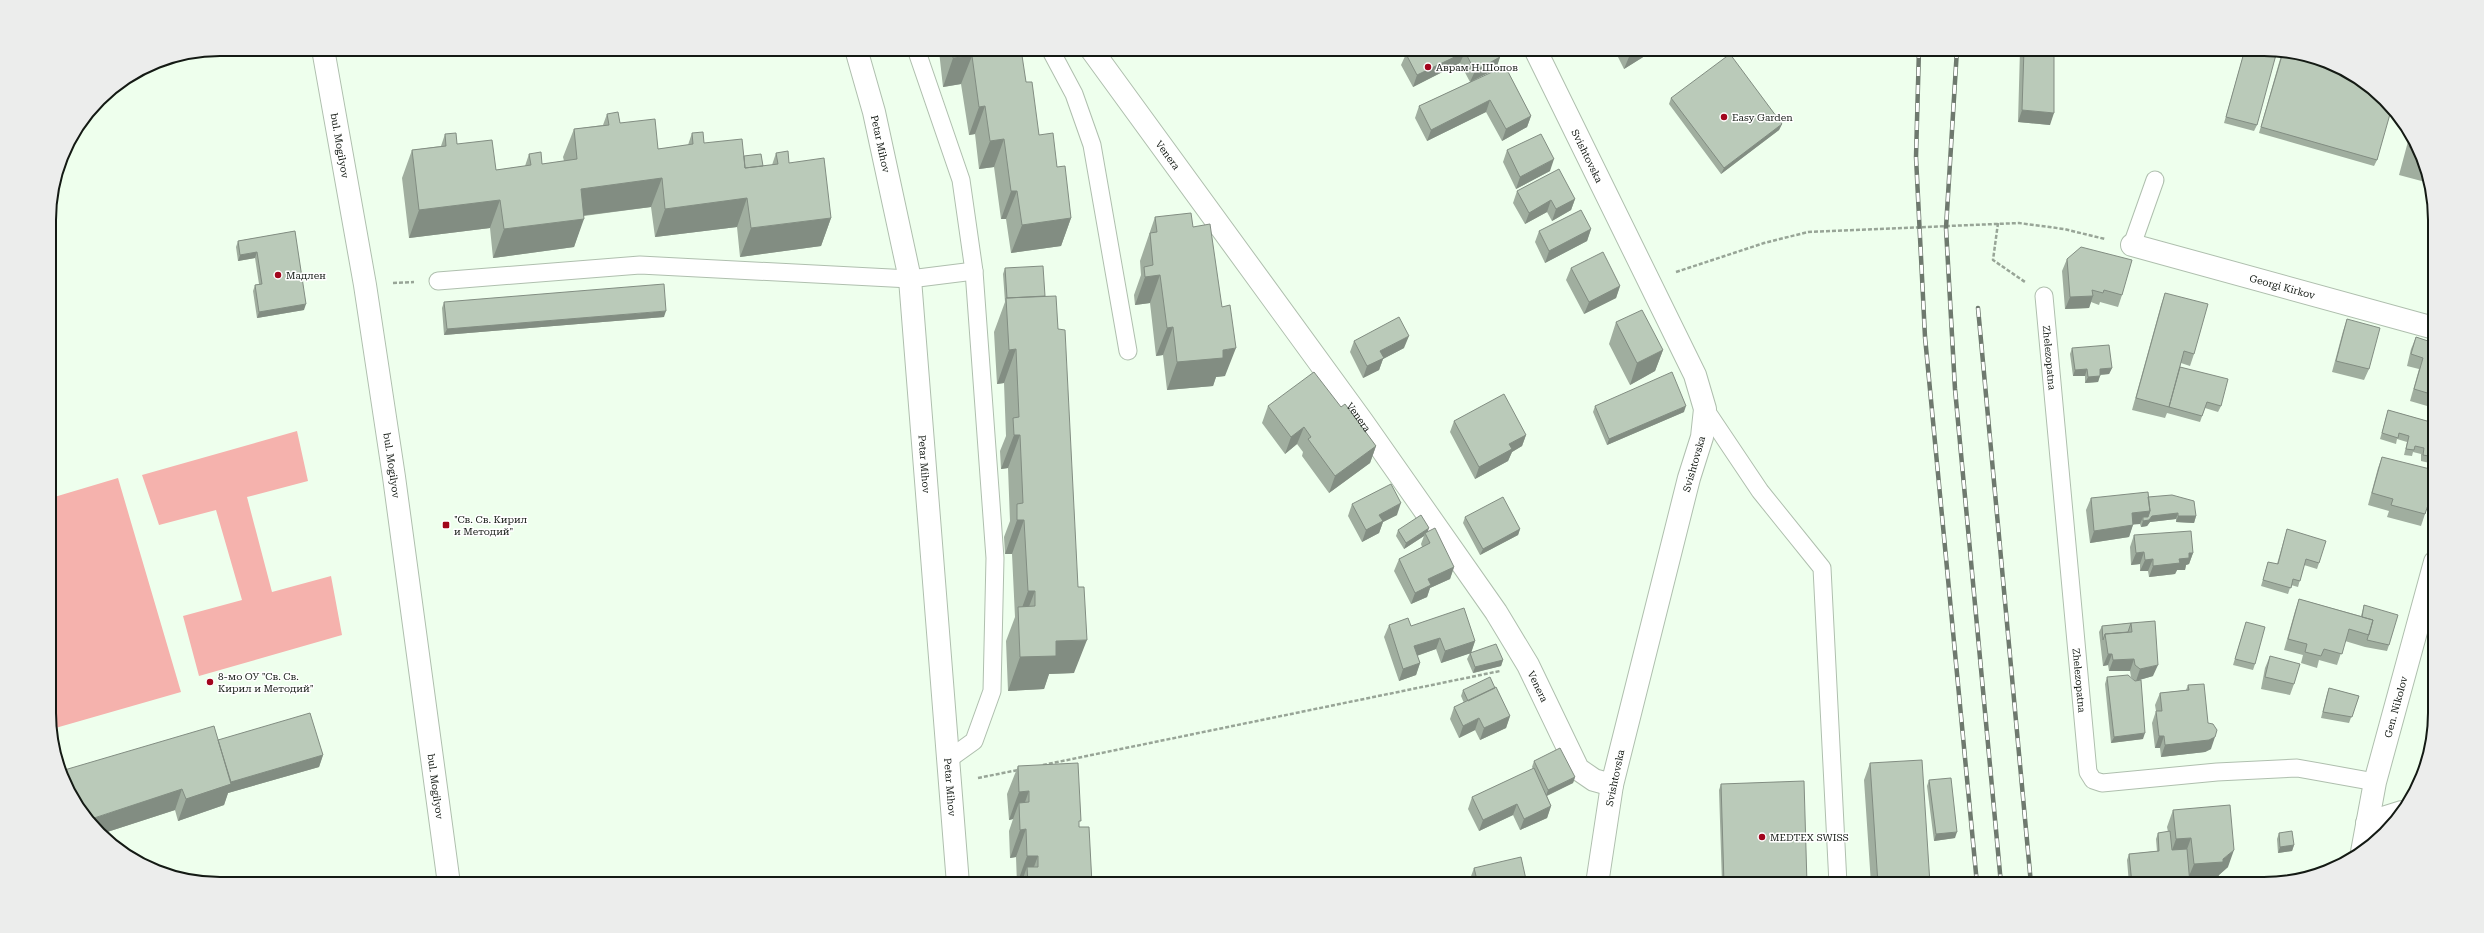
<svg xmlns="http://www.w3.org/2000/svg" width="2484" height="933" font-family="'Roboto Serif',serif">
  <style>
    .pitch { fill: #f5b2ad }
    .lines { fill: none; stroke-linecap: round; stroke-linejoin: round }
    .service-casing { stroke: #afbfae; stroke-width: 19 }
    .minor-casing { stroke: #afbfae; stroke-width: 24 }
    .tertiary-casing { stroke: #afbfae; stroke-width: 24 }
    .path { stroke: #98a597; stroke-width: 2.5; stroke-dasharray: 4 2; stroke-linecap: butt }
    .service { stroke: #fff; stroke-width: 17 }
    .minor { stroke: #fff; stroke-width: 22 }
    .tertiary { stroke: #fff; stroke-width: 22 }
    .rail-casing { stroke: #6e796e; stroke-width: 4.5 }
    .rail { stroke: #fff; stroke-width: 3; stroke-dasharray: 9; stroke-linecap: butt }
    .wall { fill: #a0ae9f }
    .shaded-wall { fill: #828d82 }
    .building { fill: #bacab9; stroke: #828d82 }
    .poi-dot { fill: #a2051d; stroke: #fff; stroke-width: 1.5 }
    .labels { text-anchor: middle; dominant-baseline: central; stroke-width: 3; stroke-linejoin: round; paint-order: stroke }
    .poi-label { font-size: 10px; fill: #141a14; stroke: #fff; text-anchor: start }
    .street-label { font-size: 10px; fill: #141a14; stroke: #fff }
    .rim { fill: none; stroke: #141a14; stroke-width: 2 }
  </style>
  <rect width="100%" height="100%" fill="#eeffed"/>
  <!-- pitch -->
  <path class="pitch" d="M297,431L308,481L247,497L272,592L331,576L342,635L199,676L183,616L242,600L216,510L159,525L142,475Z
    M118,478L181,692L52,729L51,498Z"/>
  <g class="lines">
    <!-- service casing -->
    <g class="service-casing">
      <g id="service">
        <path d="M916,49L961,180L974,271L995,558L992,691L974,741L949,759"/>
        <path d="M1050,49L1074,94L1092,145L1128,351"/>
        <path d="M2132,245L2155,180"/>
        <path d="M438,281L640,265L910,279L974,271"/>
        <path id="s1" d="M2044,296L2088,772L2093,780L2102,783L2217,772L2297,768L2375,782"/>
        <path d="M1705,409L1760,491L1822,568L1838,884"/>
      </g>
    </g>
    <!-- minor casing -->
    <g class="minor-casing">
      <g id="minor">
        <path id="s2" d="M856,49L874,112L910,279L958,884"/>
        <path id="s3" d="M1091,49L1362,421L1496,612L1528,665L1578,769L1594,780L1612,785"/>
        <path id="s4" d="M2132,245L2434,328"/>
        <path d="M2367,823L2402,812"/>
        <path id="s5" d="M2362,852L2375,782L2435,562"/>
      </g>
    </g>
    <!-- tertiary casing -->
    <g class="tertiary-casing">
      <g id="tertiary">
        <path id="s6" d="M323,49L365,285L394,477L449,884"/>
        <path id="s7" d="M1535,49L1695,375L1705,409L1702,437L1689,478L1612,785L1597,884"/>
      </g>
    </g>
    <!-- path -->
    <path class="path" d="M1998,223L1993,260L2025,282
      M1676,272L1764,243L1808,232L2019,223L2064,229L2105,239
      M393,283L414,282
      M1043,765L1500,671
      M978,778L1018,770"/>
    <!-- service -->
    <use href="#service" class="service"/>
    <!-- minor -->
    <use href="#minor" class="minor"/>
    <!-- tertiary -->
    <use href="#tertiary" class="tertiary"/>
    <!-- rail casing -->
    <g class="rail-casing">
      <path id="rail" d="M1919,49L1916,157L1925,337L1977,884
        M1957,49L1946,228L1955,389L2001,884
        M1978,308L2031,884"/>
    </g>
    <!-- rail -->
    <use href="#rail" class="rail"/>
  </g>
  <!-- wall -->
  <path class="wall" d="M470,49H515L470,55Z
    M715,49H759L716,55Z
    M932,49H1002L1003,52L1026,82L1039,135L1057,167L1071,218L1061,246L1011,253L1006,219H1001L994,167L979,169L975,134L969,135L961,84L943,87L939,51L932,52Z
    M1496,49L1500,57L1496,69L1470,82L1460,63L1413,87L1401,65L1406,54Z
    M1614,49H1656L1624,69Z
    M2020,49H2054L2050,125L2018,122Z
    M2245,49H2264L2257,125L2254,131L2224,123Z
    M2282,52L2319,58L2377,160L2374,166L2259,133Z
    M1505,66L1531,116L1527,127L1502,141L1486,112L1427,141L1415,118L1419,106Z
    M1671,98L1782,124L1779,130L1721,174L1669,104Z
    M607,114L620,123L658,149L688,145L692,133L704,143L744,156L763,166L772,165L776,153L789,163L831,218L821,246L740,257L737,227L655,237L651,207L584,216L574,247L493,258L490,228L409,238L402,178L412,150L441,146L445,134L457,144L496,170L525,166L529,154L542,164L564,161L563,157L574,129L603,125Z
    M2410,134L2417,145L2429,183L2399,175Z
    M1507,150L1550,171L1516,189L1503,162Z
    M1517,191L1575,199L1571,210L1552,221L1547,212L1525,224L1513,203Z
    M1155,217L1193,227L1225,376L1216,377L1213,386L1167,390L1163,355L1156,356L1150,303L1135,305L1134,295L1141,275L1140,261Z
    M1591,229L1587,241L1545,263L1535,242L1539,231Z
    M295,231L304,310L257,318L253,291L255,285L259,284L255,258L238,261L236,247L238,241Z
    M2067,259L2122,295L2118,307L2100,302L2099,305L2091,302L2089,308L2065,309L2062,271Z
    M1005,268L1045,296L1074,673L1049,674L1044,689L1008,691L1006,641L1015,617L1012,554H1005L1004,537L1010,521L1008,468L1001,469L1000,451L1006,436L1004,383L997,384L994,332L1005,302L1003,274Z
    M1571,268L1620,286L1616,298L1584,314L1566,280Z
    M2165,293L2194,354L2190,366L2181,363L2180,367L2221,406L2218,412L2205,408L2200,422L2167,413L2165,418L2132,410L2161,305Z
    M444,302L664,317L444,335L442,308Z
    M2347,319L2369,369L2364,380L2332,372L2343,331Z
    M1616,322L1663,350L1655,371L1630,385L1609,344Z
    M2416,337L2434,343V408L2410,401L2419,369L2407,366L2411,349Z
    M1354,341L1404,348L1383,359L1379,370L1363,378L1350,352Z
    M2072,348L2112,368L2109,374L2100,375L2098,382L2085,383V376H2073L2070,354Z
    M1268,406L1341,407L1376,446L1370,463L1329,493L1302,456L1303,452L1297,444L1285,454L1262,423Z
    M1595,406L1684,412L1607,445L1593,412Z
    M2388,410L2434,423V464L2421,461V454L2413,452L2412,456L2404,455L2407,442L2397,439L2396,444L2380,439Z
    M1454,421L1526,435L1522,446L1512,452L1508,461L1475,479L1450,432Z
    M2382,457L2425,514L2421,526L2387,517L2389,511L2368,505L2378,468Z
    M2148,497L2196,516L2194,523L2176,522V519L2150,522L2147,526L2141,527L2140,524H2133L2129,537L2090,543L2086,510L2091,498Z
    M1352,504L1397,515L1383,522L1379,533L1362,542L1348,516Z
    M1465,517L1520,529L1518,535L1480,555L1463,523Z
    M2287,529L2319,563L2317,569L2304,565L2298,587L2291,585L2288,594L2261,586L2268,562L2277,564Z
    M1398,530L1428,531L1454,567L1450,579L1430,588L1427,597L1411,604L1394,571L1399,559L1422,547L1421,544L1424,536L1404,549L1396,536Z
    M2134,535L2193,553L2189,564L2186,565L2185,570H2177L2175,574L2149,577L2148,571H2140V564L2131,565L2130,547Z
    M2299,599L2361,616L2364,605L2389,645L2387,651L2365,647L2345,641L2337,665L2319,660L2317,668L2301,663L2303,655L2284,650L2295,611Z
    M2246,622L2255,664L2253,670L2233,665Z
    M2131,623L2153,676L2139,680L2143,739L2111,743L2105,684L2107,677L2135,681L2131,677L2130,671H2109L2108,665L2103,666L2099,632L2102,626Z
    M1389,625L1411,626L1475,641L1471,653L1441,663L1436,649L1417,656L1420,663L1416,675L1399,681L1384,637Z
    M1470,653L1503,660L1501,666L1473,673L1467,659Z
    M2270,656L2294,684L2290,695L2261,689L2265,668Z
    M2188,685L2208,723L2211,749L2205,752L2161,757L2160,748H2155L2152,723L2156,711L2155,705L2160,693L2186,690Z
    M2329,688L2359,696L2349,723L2321,718L2327,694Z
    M1463,690L1510,716L1506,728L1480,740L1475,730L1459,738L1450,719L1454,707L1464,703L1461,696Z
    M218,740L323,755L319,767L228,793L224,805L178,821L175,810L101,834L92,826Z
    M1534,761L1575,777L1573,783L1547,796L1551,806L1547,818L1520,830L1513,815L1479,831L1468,809L1472,797L1533,769L1532,767Z
    M1870,763L1930,884H1871L1864,780Z
    M1018,766L1079,826L1092,884H1017L1016,857L1010,858L1009,831L1013,819L1009,820L1007,794Z
    M1929,780L1955,838L1934,841L1927,786Z
    M1721,784L1807,884H1722L1719,790Z
    M2173,810L2228,867L2219,875L2217,879L2190,881V884H2129L2127,860L2129,854L2157,851L2156,839L2158,833L2168,832L2167,827Z
    M2279,833L2294,845L2292,851L2278,853L2277,839Z
    M1474,868L1527,884H1471L1470,879Z"/>
  <!-- shaded-wall -->
  <path class="shaded-wall" d="M472,49H515L470,55Z
    M718,49H759L716,55Z
    M934,49H940L939,51L932,52Z
    M1636,49H1656L1624,69L1631,52Z
    M1465,52L1460,63L1413,87L1417,75Z
    M972,56L961,84L943,87L953,58Z
    M1500,57L1496,69L1470,82L1475,71Z
    M1490,100L1486,112L1427,141L1431,130Z
    M985,106L975,134L969,135L979,107Z
    M2022,110L2054,113L2050,125L2018,122Z
    M1531,116L1527,127L1502,141L1506,129Z
    M1782,124L1779,130L1721,174L1724,168Z
    M1004,139L994,167L979,169L990,141Z
    M1554,159L1550,171L1516,189L1520,177Z
    M662,178L651,207L571,217L581,189Z
    M1011,191H1017L1006,219H1001Z
    M747,198L737,227L655,237L665,209Z
    M1575,199L1571,210L1552,221L1556,209Z
    M500,200L490,228L409,238L419,210Z
    M1551,200L1547,212L1525,224L1529,213Z
    M831,218L821,246L740,257L751,228Z
    M1071,218L1061,246L1011,253L1022,225Z
    M584,219L574,247L493,258L504,229Z
    M1591,229L1587,241L1545,263L1549,251Z
    M257,252L255,258L238,261L240,255Z
    M1160,275L1150,303L1135,305L1145,277Z
    M1620,286L1616,298L1584,314L1589,302Z
    M2093,296L2089,308L2065,309L2070,297Z
    M306,304L304,310L257,318L259,312Z
    M666,311L664,317L444,335L447,329Z
    M1173,327L1163,355L1156,356L1167,328Z
    M1409,336L1404,348L1383,359L1379,370L1363,378L1367,366L1380,351Z
    M1236,348L1225,376L1216,377L1213,386L1167,390L1177,362L1223,350Z
    M1016,349L1004,383L997,384L1009,350Z
    M1663,350L1655,371L1630,385L1637,363Z
    M2112,368L2109,374L2097,375L2100,369Z
    M2087,369L2085,376H2073L2075,370Z
    M2100,376L2098,382L2085,383L2088,377Z
    M1686,406L1684,412L1607,445L1609,439Z
    M1304,427L1297,444L1285,454L1291,437Z
    M1014,435H1020L1008,468L1001,469Z
    M1526,435L1522,446L1512,452L1508,461L1475,479L1479,467L1509,444Z
    M1376,446L1370,463L1329,493L1335,476Z
    M1401,503L1397,515L1383,522L1379,533L1362,542L1366,530L1379,515Z
    M2150,511L2152,516L2178,513L2176,519L2150,522L2147,526L2141,527L2143,521V517L2140,524L2128,525L2132,513Z
    M2178,516H2196L2194,523L2176,522Z
    M1017,520H1024L1012,554H1005Z
    M2133,525L2129,537L2090,543L2094,531Z
    M1429,528L1427,534L1425,533L1424,536L1404,549L1406,543Z
    M1520,529L1518,535L1480,555L1483,549Z
    M2144,552L2140,564L2131,565L2136,553Z
    M2189,553H2193L2189,564L2186,565L2185,570H2177L2175,574L2149,577L2153,566L2179,559Z
    M2153,559L2148,571H2140L2145,560Z
    M1454,567L1450,579L1430,588L1427,597L1411,604L1415,593L1428,579Z
    M1028,591H1035L1022,625L1019,616Z
    M1440,638L1436,649L1410,658L1414,646Z
    M1087,640L1074,673L1049,674L1044,689L1008,691L1020,657L1056,641Z
    M1475,641L1471,653L1441,663L1445,651Z
    M2108,654H2112L2108,665L2103,666Z
    M2134,659L2130,671H2109L2113,660Z
    M1503,660L1501,666L1473,673L1475,667Z
    M1420,663L1416,675L1399,681L1403,669Z
    M2158,665L2153,676L2136,681L2140,669Z
    M1510,716L1506,728L1480,740L1484,728Z
    M1479,718L1475,730L1459,738L1463,726Z
    M2145,733L2143,739L2111,743L2114,737Z
    M2159,736H2164L2160,748H2155Z
    M2215,737L2211,749L2205,752L2161,757L2165,745Z
    M323,755L319,767L228,793L224,805L178,821L186,799L227,783Z
    M1575,777L1573,783L1546,796L1548,790Z
    M182,789L175,810L101,834L92,826L88,820Z
    M1029,791L1020,816L1019,803L1013,819L1009,820L1019,792Z
    M1517,804L1513,815L1479,831L1483,820Z
    M1551,806L1547,818L1520,830L1524,819Z
    M1026,829L1016,857L1010,858L1020,830Z
    M1957,832L1955,838L1934,841L1936,834Z
    M2191,838L2185,855L2170,856L2176,839Z
    M2294,845L2292,851L2278,853L2280,847Z
    M2234,850L2228,867L2219,875L2217,879L2187,881L2194,864L2223,859Z
    M1027,856H1038L1028,883L1027,867L1021,884H1017Z"/>
  <!-- building -->
  <path class="building" d="M952,49H1002L1003,52L1021,49L1026,82H1032L1039,135L1053,133L1057,167L1065,166L1071,218L1022,225L1017,191H1011L1004,139L990,141L985,106L979,107L972,56L953,58Z
    M1415,49H1496L1500,57L1475,71L1465,52L1417,75L1406,54Z
    M1629,49H1636L1631,52Z
    M2024,49H2054V113L2022,110Z
    M2245,49H2264L2277,51L2257,125L2226,117Z
    M2283,52L2319,58L2359,78L2392,107L2377,160L2261,127Z
    M1730,54L1782,124L1724,168L1671,98Z
    M1505,66L1531,116L1506,129L1490,100L1431,130L1419,106Z
    M618,112L620,123L655,119L658,149L693,144L692,133L703,132L704,143L742,139L745,168L778,164L776,153L788,151L789,163L824,158L831,218L751,228L747,198L665,209L662,178L581,189L584,219L504,229L500,200L419,210L412,150L446,146L445,134L456,133L457,144L492,140L496,170L531,165L529,154L541,152L542,164L577,159L574,129L609,125L607,114Z
    M1541,134L1554,159L1520,177L1507,150Z
    M2412,136L2417,145L2419,149L2409,147Z
    M761,154L763,166L745,168L744,156Z
    M1559,169L1575,199L1556,209L1551,200L1529,213L1517,191Z
    M1581,210L1591,229L1549,251L1539,231Z
    M1191,213L1193,227L1210,224L1222,307L1230,305L1236,348L1223,350V358L1177,362L1173,327L1167,328L1160,275L1145,277L1144,267L1153,265L1150,233L1157,232L1155,217Z
    M295,231L306,304L259,312L255,285L262,284L257,252L240,255L238,241Z
    M2081,247L2132,260L2122,295L2104,290L2103,293L2092,290L2093,296L2070,297L2067,259Z
    M1603,252L1620,286L1589,302L1571,268Z
    M1043,266L1045,296L1007,298L1005,268Z
    M664,284L666,311L447,329L444,302Z
    M2165,293L2208,304L2194,354L2184,351L2169,407L2136,398Z
    M1056,296L1058,329L1065,330L1078,587H1084L1087,640L1056,641V656L1020,657L1018,607L1035,606V591H1028L1024,520H1017V504L1023,503L1020,435H1014L1013,418L1019,417L1016,349L1009,350L1006,298Z
    M1642,310L1663,350L1637,363L1616,322Z
    M1399,317L1409,336L1380,351L1384,358L1367,366L1354,341Z
    M2347,319L2380,328L2369,369L2336,361Z
    M2416,337L2434,343V395L2414,389L2423,358L2411,354Z
    M2109,345L2112,368L2100,369V376L2088,377L2087,369L2075,370L2072,348Z
    M2180,367L2228,379L2221,406L2207,402L2202,416L2169,407Z
    M1314,372L1341,407L1345,404L1376,446L1335,476L1308,439L1311,437L1304,427L1291,437L1268,406Z
    M1672,372L1686,406L1609,439L1595,406Z
    M1504,394L1526,435L1509,444L1512,449L1479,467L1454,421Z
    M2388,410L2434,423V457L2423,455L2424,448L2415,446L2414,450L2406,449L2409,436L2399,433L2398,438L2382,433Z
    M2382,457L2434,470V487L2425,514L2391,505L2393,499L2372,493Z
    M1391,484L1401,503L1379,515L1383,521L1366,530L1352,504Z
    M2148,492L2150,511L2132,513L2133,525L2094,531L2091,498Z
    M2172,495L2194,501L2196,516H2178V513L2152,516L2149,520L2143,521V517H2148L2150,511L2148,497Z
    M1503,497L1520,529L1483,549L1465,517Z
    M1421,515L1429,528L1406,543L1398,530Z
    M1435,528L1454,567L1428,579L1431,585L1415,593L1399,559L1430,543L1425,533Z
    M2287,529L2326,541L2319,563L2306,559L2300,581L2293,579L2291,588L2263,580L2268,562L2278,564Z
    M2191,531L2193,553H2189V558L2179,559L2180,563L2153,566V559L2145,560L2144,552L2136,553L2134,535Z
    M2299,599L2373,620L2369,635L2349,629L2342,654L2324,649L2321,656L2305,652L2307,644L2288,639Z
    M2364,605L2398,615L2389,645L2367,640L2373,620L2362,617Z
    M1464,608L1475,641L1445,651L1440,638L1414,646L1420,663L1403,669L1389,625L1408,618L1411,626Z
    M2155,621L2158,665L2140,669L2135,665L2134,659L2113,660L2112,654H2108L2105,634L2132,632L2131,623Z
    M2246,622L2265,627L2255,664L2235,659Z
    M2131,623L2128,632L2105,634L2103,640L2102,626Z
    M1496,644L1503,660L1475,667L1470,653Z
    M2270,656L2300,664L2294,684L2265,677Z
    M2128,675L2135,681L2141,680L2145,733L2114,737L2107,677Z
    M1490,677L1495,688L1468,701L1463,690Z
    M2204,684L2208,723L2213,724L2217,730L2215,737L2209,740L2165,745L2164,736H2159L2156,711H2162L2160,693L2189,690L2188,685Z
    M1496,687L1510,716L1484,728L1479,718L1463,726L1454,707Z
    M2329,688L2359,696L2352,717L2323,712Z
    M310,713L323,755L231,782L218,740Z
    M214,726L231,784L186,799L182,789L88,820L67,789L61,771Z
    M1560,748L1575,777L1548,790L1534,761Z
    M1922,760L1930,884H1878L1870,763Z
    M1078,763L1081,821H1079V827H1089L1092,884H1028L1027,867H1038V856H1027L1026,829L1020,830L1019,803L1029,802V791L1019,792L1018,766Z
    M1534,768L1551,806L1524,819L1517,804L1483,820L1472,797Z
    M1951,778L1957,832L1936,834L1929,780Z
    M1804,781L1807,884H1724L1721,784Z
    M2230,805L2234,850L2223,859V862L2194,864L2191,838L2176,839L2173,810Z
    M2170,831L2172,850L2187,849L2190,884H2132L2129,854L2159,851L2158,833Z
    M2292,831L2294,845L2280,847L2279,833Z
    M1521,857L1527,884H1478L1474,868Z
    M1938,883H1955V884H1938Z"/>
  <!-- markers -->
  <g class="poi-dot">
    <circle cx="1428" cy="67" r="4"/>
    <circle cx="1724" cy="117" r="4"/>
    <circle cx="278" cy="275" r="4"/>
    <rect x="442" y="521" width="8" height="8" rx="2"/>
    <circle cx="210" cy="682" r="4"/>
    <circle cx="1762" cy="837" r="4"/>
  </g>
  <g class="labels">
    <!-- poi labels -->
    <g class="poi-label">
      <text x="1436" y="67">Аврам Н Шопов</text>
      <text x="1732" y="117">Easy Garden</text>
      <text x="286" y="275">Мадлен</text>
      <text x="454" y="519">"Св. Св. Кирил<tspan x="454" dy="12">и Методий"</tspan></text>
      <text x="218" y="676">8-мо ОУ "Св. Св.<tspan x="218" dy="12">Кирил и Методий"</tspan></text>
      <text x="1770" y="837">MEDTEX SWISS</text>
    </g>
    <!-- street labels -->
    <g class="street-label">
      <text stroke="none"><textPath href="#s2" startOffset="98">Petar Mihov</textPath></text>
      <text stroke="none"><textPath href="#s6" startOffset="98">bul. Mogilyov</textPath></text>
      <text stroke="none"><textPath href="#s3" startOffset="131">Venera</textPath></text>
      <text stroke="none"><textPath href="#s7" startOffset="119">Svishtovska</textPath></text>
      <text stroke="none"><textPath href="#s4" startOffset="156">Georgi Kirkov</textPath></text>
      <text stroke="none"><textPath href="#s1" startOffset="62">Zhelezopatna</textPath></text>
      <text stroke="none"><textPath href="#s3" startOffset="455">Venera</textPath></text>
      <text stroke="none"><textPath href="#s2" startOffset="422">Petar Mihov</textPath></text>
      <text transform="translate(1694 464) rotate(-74)">Svishtovska</text>
      <text stroke="none"><textPath href="#s6" startOffset="422">bul. Mogilyov</textPath></text>
      <text stroke="none"><textPath href="#s1" startOffset="386">Zhelezopatna</textPath></text>
      <text stroke="none"><textPath href="#s3" startOffset="779">Venera</textPath></text>
      <text stroke="none"><textPath href="#s5" startOffset="149">Gen. Nikolov</textPath></text>
      <text transform="translate(1615 778) rotate(-78)">Svishtovska</text>
      <text stroke="none"><textPath href="#s6" startOffset="746">bul. Mogilyov</textPath></text>
      <text stroke="none"><textPath href="#s2" startOffset="746">Petar Mihov</textPath></text>
    </g>
  </g>
  <!-- crop -->
  <path d="M0 0H2484V933H0ZM220 56H2264A164 164 0 0 1 2428 220V713A164 164 0 0 1 2264 877H220A164 164 0 0 1 56 713V220A164 164 0 0 1 220 56Z" fill="#ecedec" fill-rule="evenodd"/>
  <path class="rim" d="M220 56H2264A164 164 0 0 1 2428 220V713A164 164 0 0 1 2264 877H220A164 164 0 0 1 56 713V220A164 164 0 0 1 220 56Z"/>
</svg>
